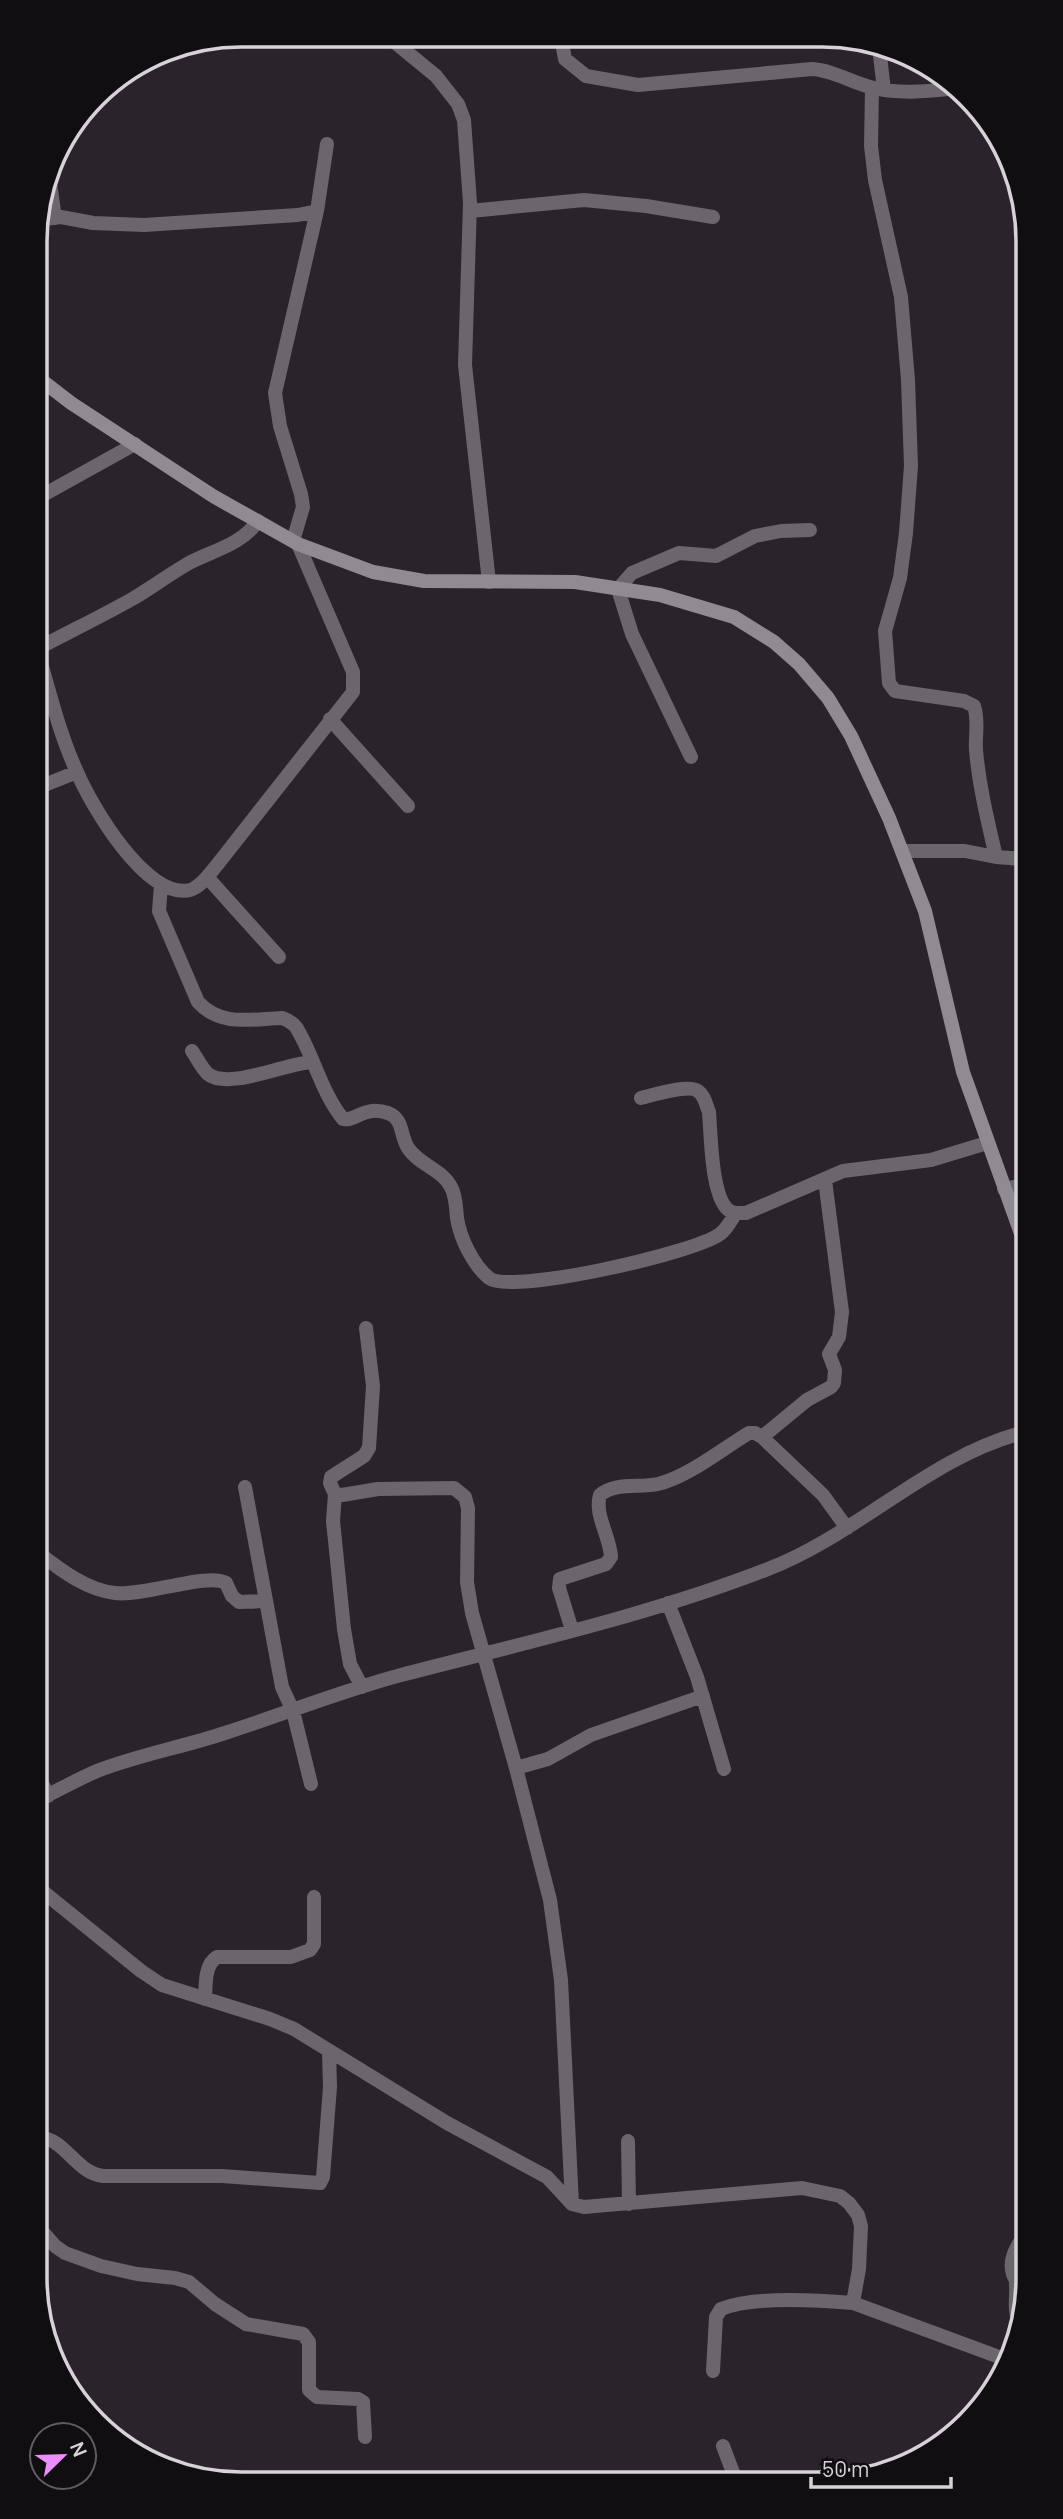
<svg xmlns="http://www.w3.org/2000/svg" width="1063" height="2519" font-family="Manrope,sans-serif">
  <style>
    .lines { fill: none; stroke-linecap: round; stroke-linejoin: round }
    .street { stroke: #6a666b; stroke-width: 14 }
    .secondary { stroke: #908a92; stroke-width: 14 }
    .rim { fill: none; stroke: #d7d2d8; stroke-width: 3.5 }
  </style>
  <rect width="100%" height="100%" fill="#2b232c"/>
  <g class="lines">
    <!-- street -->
    <path class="street" d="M393,36L397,44L436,76L458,104L464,120L470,203L465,365L489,582
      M561,37L565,59L586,76L638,85L812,69C832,70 851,82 870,87C899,95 930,91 960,88
      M879,47L884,90
      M872,88L871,146L875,180L901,297L908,380L911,466L906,533L900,578L885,631L889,683L895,691L964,701L974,706C979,720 975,735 976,750C979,786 988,822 996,857
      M49,176L55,218
      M470,211L584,200L646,206L713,217
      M37,220L61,217L93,223L144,225L298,215L317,211
      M36,499L135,444
      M293,541L303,507L301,494L280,426L275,393L317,211L327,144
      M37,649C49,690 59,733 77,772C91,805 146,900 190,890C201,887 210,873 217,865L353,692V672L298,544
      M37,649C69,632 102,616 134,598C152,587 170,574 189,563C214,550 241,545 258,521
      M330,719L408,806
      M691,757L632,634L618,589L632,573L679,553L716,556L755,536L781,531L810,530
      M37,788L77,772
      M902,851H965L996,857L1023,859
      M207,877L279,957
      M161,885L159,911L198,1002C221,1027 251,1019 282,1018C288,1020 292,1022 296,1027C314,1056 321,1092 343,1119C355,1122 364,1105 388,1113C404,1119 400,1136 408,1148C419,1165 442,1169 451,1187C456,1196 456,1208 457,1218C460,1238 473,1265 489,1278C511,1295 695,1253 720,1234C727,1229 731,1220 736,1213
      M192,1051C197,1058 202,1069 208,1074C228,1090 285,1064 311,1062
      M641,1098C654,1095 688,1084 698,1091C705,1096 706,1105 709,1112C711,1134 711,1200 730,1211C735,1214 741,1213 746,1213L843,1171L931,1160L987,1143
      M1004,1189L1024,1185
      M366,1328L373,1386L369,1448L364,1456L331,1477L330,1483L335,1494L342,1495L378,1489L454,1488L465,1497L468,1508L467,1582L472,1613L516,1768L550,1900L561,1980L572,2204
      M762,1437L807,1400L831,1387L834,1383L835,1370L829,1354L839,1337L842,1312L825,1180
      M245,1487L282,1687L293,1711L311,1784
      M335,1494L333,1521L344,1629L350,1664L362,1687
      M40,1554C62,1571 87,1590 115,1593C143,1597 209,1572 226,1583L232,1596L239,1602L266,1601
      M668,1603L697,1677L724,1769
      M572,1630L559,1588L560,1579L606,1564L611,1557C610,1536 594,1515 600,1495C615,1482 639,1488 658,1484C688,1477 722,1449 749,1433H755L762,1437L823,1495L847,1528
      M516,1768L548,1759L591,1735L703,1696
      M40,1779L48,1796
      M40,1799C59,1790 78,1779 97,1771C138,1755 183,1747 225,1733C284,1714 341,1691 401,1675C524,1643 650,1615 768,1569C859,1534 930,1456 1025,1432
      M41,1890L141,1971L162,1985L270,2019L294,2029L447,2123L547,2177L572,2204L584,2207L802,2188L840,2196L849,2203L858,2215L861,2226L859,2269L853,2303L1010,2361
      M205,1999C206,1985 204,1965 217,1957H291L310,1950L314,1944V1897
      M41,2138C65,2139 75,2172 103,2176H222L320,2183L323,2177L330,2087L329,2052
      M628,2141L629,2204
      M42,2231L55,2246L65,2253L101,2266L137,2274L175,2278L189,2282L215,2304L246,2324L303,2334L309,2342V2390L317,2397L358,2399L363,2402L365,2437
      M1020,2324C1013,2311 1017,2298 1016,2285C1016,2275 1016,2283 1013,2274C1008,2259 1018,2243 1027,2233
      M713,2371L716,2317L721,2309C753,2296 818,2300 853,2303
      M723,2446L735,2478"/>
    <!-- secondary -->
    <path class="secondary" d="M36,376L71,403L213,496L298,544L373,572L424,581L575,582L660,595L734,617L774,642L799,664L828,698L851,736L889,818L925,911L963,1072L1024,1242"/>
  </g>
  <!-- crop -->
  <path d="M0 0H1063V2519H0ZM241 47H822A194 194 0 0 1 1016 241V2278A194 194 0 0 1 822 2472H241A194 194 0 0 1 47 2278V241A194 194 0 0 1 241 47Z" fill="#110e12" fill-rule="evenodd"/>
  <path class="rim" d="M241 47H822A194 194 0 0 1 1016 241V2278A194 194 0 0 1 822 2472H241A194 194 0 0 1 47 2278V241A194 194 0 0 1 241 47Z"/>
  <!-- north arrow -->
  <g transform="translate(63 2456) rotate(67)"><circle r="33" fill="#110e12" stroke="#605c61" stroke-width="2"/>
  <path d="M0-5L12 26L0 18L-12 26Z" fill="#ea8dfd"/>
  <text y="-10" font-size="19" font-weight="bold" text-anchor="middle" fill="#d7d2d8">N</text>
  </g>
  <!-- scale -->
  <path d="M811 2477v10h140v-10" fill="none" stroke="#d7d2d8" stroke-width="3.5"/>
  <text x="822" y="2477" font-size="21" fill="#d7d2d8" stroke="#110e12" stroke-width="5" paint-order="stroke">50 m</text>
</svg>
